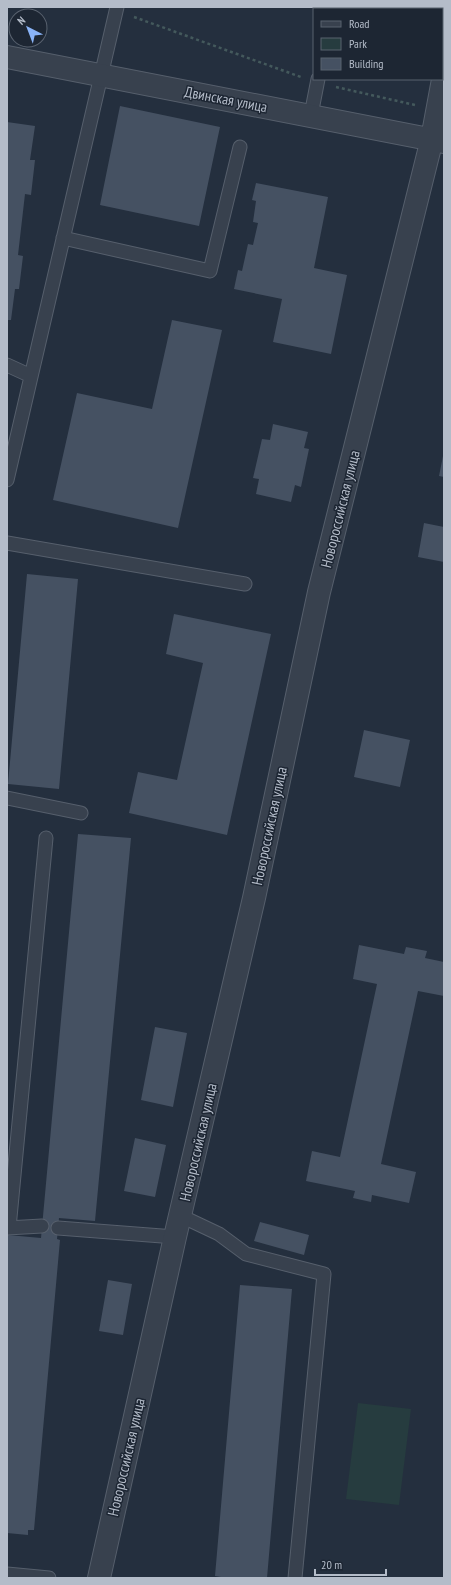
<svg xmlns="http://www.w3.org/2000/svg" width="451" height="1585" font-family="'PT Sans Narrow',sans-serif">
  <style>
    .green { fill: #263c3f }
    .building { fill: #455162 }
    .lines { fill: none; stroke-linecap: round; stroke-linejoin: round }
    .service-casing { stroke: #565f6c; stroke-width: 15 }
    .minor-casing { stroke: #565f6c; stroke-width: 24 }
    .path { stroke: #44595c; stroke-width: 2.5; stroke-dasharray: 3 3; stroke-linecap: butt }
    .service { stroke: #38414e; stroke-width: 13 }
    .minor { stroke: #38414e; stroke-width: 22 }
    .labels { text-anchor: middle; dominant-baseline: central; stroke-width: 3; stroke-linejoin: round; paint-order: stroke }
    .street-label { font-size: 15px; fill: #b4bcc9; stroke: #1d2633 }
  </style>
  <rect width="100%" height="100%" fill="#242f3e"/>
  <!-- green -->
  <path class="green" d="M358,1403L411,1409L399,1505L346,1499Z"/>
  <!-- building -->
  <path class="building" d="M352,7H395L394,9H351Z
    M120,106L220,127L199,226L100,205Z
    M7,122L35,126L30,160H35L31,195L25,194L18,255L23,256L19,289H15L11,320H7Z
    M256,183L328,197L314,268L347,275L331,354L273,342L282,299L234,289L238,270L242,271L248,244L253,245L258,223L253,222L256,201L252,200Z
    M172,320L222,330L178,528L53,500L77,393L152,409Z
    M273,424L308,432L304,448L309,449L301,487L295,485L291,502L256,494L259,479L253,478L262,439L270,440Z
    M443,456H444V477L439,476Z
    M424,523L444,527V562L418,557Z
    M27,574L78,579L59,789L8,784Z
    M174,614L271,634L227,835L129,813L138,772L177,780L203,663L166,654Z
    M364,730L410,740L400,787L354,777Z
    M78,834L131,838L95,1221L59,1218L57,1239L60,1240L34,1530H28V1535L7,1533V1250L8,1235L41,1238Z
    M359,945L404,954L406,947L427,951L425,958L444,962V996L418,991L381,1164L416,1172L409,1203L372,1195L371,1202L353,1198L355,1191L306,1181L312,1151L340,1157L377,984L353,979Z
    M155,1027L187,1033L173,1107L141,1100Z
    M135,1138L166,1145L155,1197L124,1191Z
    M260,1222L309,1235L304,1255L254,1241Z
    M108,1280L132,1284L123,1335L99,1331Z
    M240,1285L292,1289L267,1578H220L221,1577L215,1576Z"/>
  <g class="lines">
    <!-- service casing -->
    <g class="service-casing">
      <path id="service" d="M332,9L333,7
        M311,115L318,79
        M63,238L210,271L240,147
        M7,365L31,376
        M7,480L117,7
        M7,543L245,584
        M7,798L81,813
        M181,1216L219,1234L246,1254L324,1274L295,1578
        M7,1228L42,1226
        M9,1228L46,838
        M58,1228L175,1237
        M7,1574L49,1578"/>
    </g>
    <!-- minor casing -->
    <g class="minor-casing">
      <path id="minor" d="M7,57L444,142
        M99,1578L175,1237L254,898L319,592L432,139L444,74"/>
    </g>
    <!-- path -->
    <path class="path" d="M134,17L301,77
      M336,87L415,105"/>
    <!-- service -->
    <use href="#service" class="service"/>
    <!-- minor -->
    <use href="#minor" class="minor"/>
  </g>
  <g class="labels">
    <!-- street labels -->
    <g class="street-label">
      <text transform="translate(226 99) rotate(11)">Двинская улица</text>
      <text transform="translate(340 509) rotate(-76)">Новороссийская улица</text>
      <text transform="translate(269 826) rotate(-78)">Новороссийская улица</text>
      <text transform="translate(198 1142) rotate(-77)">Новороссийская улица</text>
      <text transform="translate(126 1457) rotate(-77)">Новороссийская улица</text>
    </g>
  </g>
  <!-- border -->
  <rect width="451" height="1585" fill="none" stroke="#b4bcc9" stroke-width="16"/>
  <!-- legend -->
  <rect x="313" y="8" width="130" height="72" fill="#1d2633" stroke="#59626f"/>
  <rect x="321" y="21" width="20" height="6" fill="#38414e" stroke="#59626f"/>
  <text x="349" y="28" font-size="12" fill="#b4bcc9">Road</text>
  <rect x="321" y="38" width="20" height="12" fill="#263c3f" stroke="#59626f"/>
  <text x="349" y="48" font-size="12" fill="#b4bcc9">Park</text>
  <rect x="321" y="58" width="20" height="12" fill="#455162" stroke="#59626f"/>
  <text x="349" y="68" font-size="12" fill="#b4bcc9">Building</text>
  <!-- north arrow -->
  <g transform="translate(28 28) rotate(318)"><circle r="19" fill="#1d2633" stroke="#59626f"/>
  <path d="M0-3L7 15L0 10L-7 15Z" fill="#8ab4f8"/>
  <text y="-6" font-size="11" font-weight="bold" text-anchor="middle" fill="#b4bcc9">N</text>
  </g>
  <!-- scale -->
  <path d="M315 1569v6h71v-6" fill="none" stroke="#b4bcc9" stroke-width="2"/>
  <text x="321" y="1569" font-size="12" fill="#b4bcc9" stroke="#1d2633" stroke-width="3" paint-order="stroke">20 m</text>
</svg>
